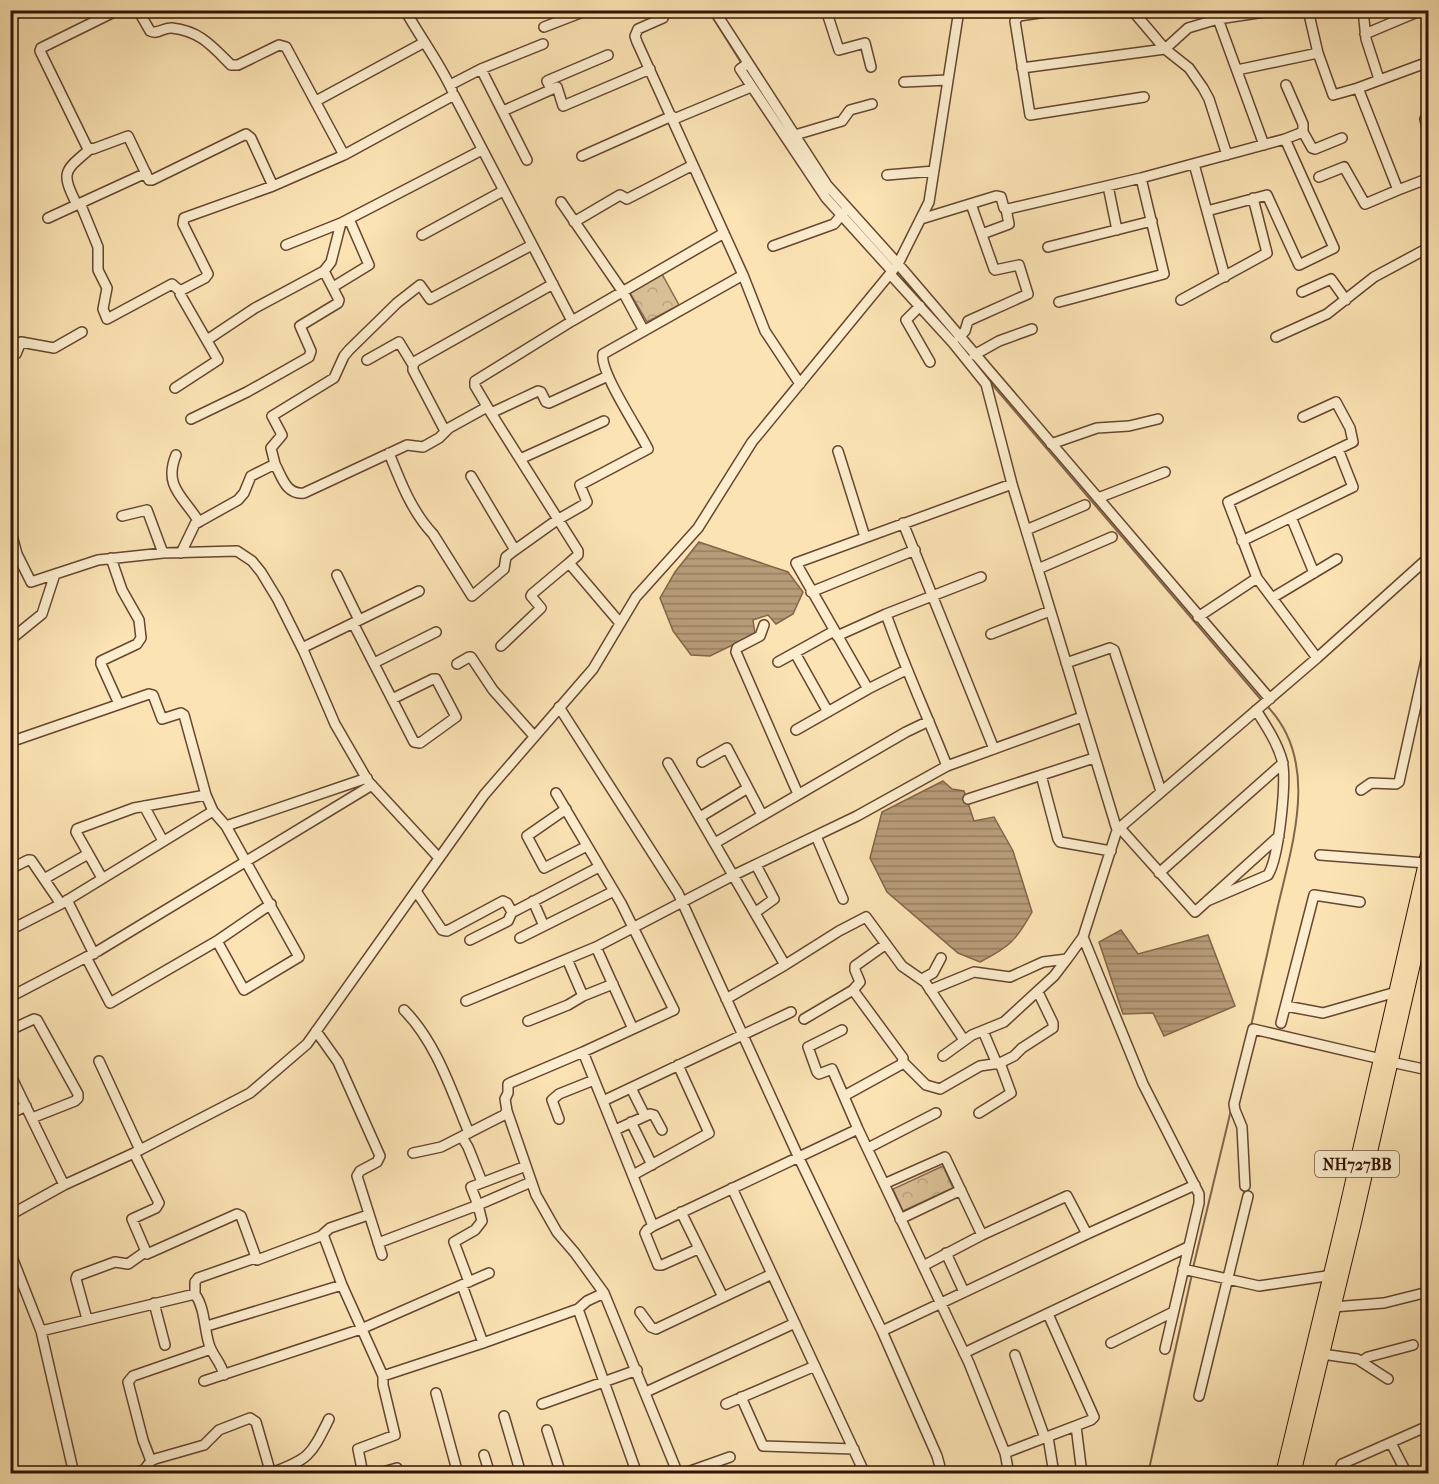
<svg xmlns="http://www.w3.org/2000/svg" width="1439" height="1484" font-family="'IM FELL French Canon',serif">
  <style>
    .park { fill: url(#park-crowns); stroke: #86684e; stroke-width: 1.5 }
    .water { fill: url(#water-rules); stroke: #82654a; stroke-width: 1.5 }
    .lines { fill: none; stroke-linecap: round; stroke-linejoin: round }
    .stream { stroke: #82654a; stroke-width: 2 }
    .minor-casing { stroke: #654631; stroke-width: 12 }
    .highway-casing { stroke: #331206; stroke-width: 16 }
    .minor { stroke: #fcedce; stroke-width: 9 }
    .highway { stroke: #fbe3b3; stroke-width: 14 }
    .labels { text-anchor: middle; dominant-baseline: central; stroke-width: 5; stroke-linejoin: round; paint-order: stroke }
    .shield { fill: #fcedce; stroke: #6f5442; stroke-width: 1.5 }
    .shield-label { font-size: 16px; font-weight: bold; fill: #331206 }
  </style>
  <defs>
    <pattern id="park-crowns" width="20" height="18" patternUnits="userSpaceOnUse" patternTransform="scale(1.5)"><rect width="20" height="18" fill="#d9bf96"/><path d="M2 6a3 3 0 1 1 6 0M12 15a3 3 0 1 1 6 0" fill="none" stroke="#bba380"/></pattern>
    <pattern id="water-rules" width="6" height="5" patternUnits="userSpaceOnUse" patternTransform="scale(1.5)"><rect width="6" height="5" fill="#b79c78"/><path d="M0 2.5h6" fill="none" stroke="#957e60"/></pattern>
  </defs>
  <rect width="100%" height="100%" fill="#fbe3b3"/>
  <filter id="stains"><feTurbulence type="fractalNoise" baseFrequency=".00333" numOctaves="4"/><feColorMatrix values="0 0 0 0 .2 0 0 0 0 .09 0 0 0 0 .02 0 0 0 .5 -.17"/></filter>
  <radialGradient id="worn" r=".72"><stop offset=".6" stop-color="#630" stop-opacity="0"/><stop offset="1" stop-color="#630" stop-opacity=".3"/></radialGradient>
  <!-- park -->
  <path class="park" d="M662,274L679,305L647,322L630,293Z
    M943,1166L953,1188L903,1211L893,1189Z"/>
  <!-- water -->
  <path class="water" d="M699,542L788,572L803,592L793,614L776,624L768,615L753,620L755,634L710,656L691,655L673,631L660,598L675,572Z
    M943,781L952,789L964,791L974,821L994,817L1013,851L1032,912C1016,941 1009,947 980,962L958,953L887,892L870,858L882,812Z
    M1121,930L1138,954L1208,935L1235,1006L1164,1036L1153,1013L1123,1014L1099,942Z"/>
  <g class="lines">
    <!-- stream -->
    <path class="stream" d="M708,10L742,64
      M896,273L906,285
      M990,382L1263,702
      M1251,1026C1260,987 1268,949 1277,910C1292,844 1321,762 1267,706
      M1193,1268L1231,1110
      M1148,1474L1192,1274"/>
    <!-- minor casing -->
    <g class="minor-casing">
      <path id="minor" d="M118,10L41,48L40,51L87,147L93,149L128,136L149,180H152L246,134L251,138L273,186
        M138,10L150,31C158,35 163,27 172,28C200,31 212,46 231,65H238L279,45L286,47L344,155
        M405,10C420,37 439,62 452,90
        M714,10L827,185L898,264L1270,699
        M826,10L839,50L865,43L871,67
        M1059,10L1019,16L1015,21L1030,115L1144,97
        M1132,10L1165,49L1189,68L1203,88L1209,99L1227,155
        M1308,10L1318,53L1333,95L1358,88L1398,190L1365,204L1344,167L1319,177
        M1363,10L1366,39L1379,79
        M663,18L638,29L635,36L637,42L743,275L765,331L800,384
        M544,27L588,10
        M1365,34L1422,10
        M748,63L740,69L826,198L892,271
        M1022,68L1165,49L1188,28L1218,19L1215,10
        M481,69L527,160
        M1237,70L1318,53
        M904,82L948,80
        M450,85L481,69L543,44
        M1286,85L1303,124V132
        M1358,88L1423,64
        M551,89L547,81L608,55
        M316,101L423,43
        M503,111L557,87L563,106L650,69
        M674,119L751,87
        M1425,119L1428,132
        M795,135L842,121L850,110L872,104
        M1285,139L1303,132L1312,148L1315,149L1342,138
        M1264,145L1218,19L1279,10
        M582,156L672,116
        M1194,164L1225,277
        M887,175L934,171
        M1108,186L1117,230
        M1398,190L1424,180L1428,188
        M561,202L623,292L644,331
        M80,203L98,247V270L107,288L103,309L107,319L172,284L180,291
        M77,205C61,172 63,172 90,149
        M48,218L146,173
        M921,219L996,196L1001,197L1004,208L1008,209L1141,178L1285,139L1334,248L1299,265L1267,195L1207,211
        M574,222L620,195L627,199L693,165
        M982,234L1009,224L1006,209
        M422,235L503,191
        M286,245L341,223
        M773,246L834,224L844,212
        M1048,247L1152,221
        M890,274L953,343L986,384L1012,484L1117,830
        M333,287L369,265L349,219
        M1302,292L1331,279L1346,300
        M1181,300L1267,253L1253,198
        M1059,302L1164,274L1141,178
        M920,306L906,320L930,362
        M959,337L965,331L968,321L1028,294L1019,265L995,270L994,269L971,204
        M1276,337L1327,314L1374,277L1428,248
        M207,340L255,308L324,271L331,262L341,223L482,150
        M974,355L999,341L1032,329
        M10,356L16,354L21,342L54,348L82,332
        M367,360L399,342L413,365
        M175,388L218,360L180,294V291L205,278L208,274L183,224L184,218L273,186L344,155L454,95L572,321
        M491,413L538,391L541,392L546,402L549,403L608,376
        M191,419L247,392L309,357L311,351L300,326L338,303L339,300L324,271
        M445,431L413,370V365L416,361L553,284
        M1051,444L1097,428L1129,426L1158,419
        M838,451L865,537
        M389,453C400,481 412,512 433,534L472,596L504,569L506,557L515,550
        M176,455C163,487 184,497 199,522
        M520,459L604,421
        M275,464C282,477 286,495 304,493L407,445L423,447L439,438L449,428L487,407
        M471,476L515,550L557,520L585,504L587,502L580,485L648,449C639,430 599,371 603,354L743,275
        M1098,498L1165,472
        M122,516L147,510L163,553
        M1291,517L1314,573
        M903,523L994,749
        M10,528L17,554L31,582L98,560L163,553L237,551L252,561L261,572L278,600L304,652L335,724L368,781L439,858
        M1026,530L1085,505
        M1242,541L1353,487L1338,449
        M181,553L195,524L238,500L244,493L251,476L275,464L271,448L282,435L272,416L334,378L344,356L349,350L397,303L420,285L430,299L532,245
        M111,558L122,590L139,620L141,638L137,644L101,661V664L119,704
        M1038,569L1112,537
        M337,575L359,620
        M1257,578L1317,658
        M811,592L915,550
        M1272,598L1337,559
        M1198,617L1257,578L1228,502L1353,442L1350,428L1336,402L1303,417
        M353,623L414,742L420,743L456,717L436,679H433L392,699
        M620,623L569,563L578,555V551L491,413L475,386V381L572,321L724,233
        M764,625L760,636L737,648L736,652L798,794
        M991,634L1050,611
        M837,636L886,614
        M10,640L42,614L55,574
        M501,646L541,608L531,596L532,594L569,563
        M302,648L419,591
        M795,653L828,712
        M778,662L834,631
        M374,663L436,632
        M1066,663L1110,648L1114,650L1161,791
        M457,664L469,657H471L493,690L534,736
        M906,670L868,689L796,563L1012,484
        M559,707L678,893L798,1156L882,1331L937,1456L942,1474
        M796,730L868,689
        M10,742L149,694L153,695L162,719L181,713L184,715L206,795L213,811
        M702,762L727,748L762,815
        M668,763L785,965L839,931L866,917L902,966L925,982L964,1040
        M947,766C927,715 904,666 886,614L981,577
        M1041,775L1058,839L1060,842L1111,851
        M1361,790L1371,783L1396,784L1399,782L1428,651
        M968,799L1094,758
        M144,806L163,841
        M566,809L527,836L544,868L587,846
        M700,817L748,788
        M1119,827L1195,912L1279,836
        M816,836L843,899
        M715,843L906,732L929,721
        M1320,855L1426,863
        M756,865L774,899L756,912
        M10,869L28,860H31L61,904L213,811L226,826L367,778
        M1159,873L1283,763
        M102,878L76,832L77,829L134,808L206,795
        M44,879L88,854
        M416,891L442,930L447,931L503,901L507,903L512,912L515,911L599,867
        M67,900L94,954
        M533,901L544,926
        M1207,901L1268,875C1279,857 1287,781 1282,760C1277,742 1266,726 1256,710
        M10,930L61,904
        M1083,937L1143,1084L1199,1194V1203L1165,1349
        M520,938L614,891
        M470,940L508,921L512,912
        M217,941L244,990L299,957L226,826
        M596,947L633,1029
        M86,957L110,1003L217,941L271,904
        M567,959L583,996L613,984
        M922,979L933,973L941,958
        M853,990L860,982L855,970V966L886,944
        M930,990L974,972L1010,977L1043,962L1067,959
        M10,997L98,951L372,785
        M726,999L785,965
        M466,1001L596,947L734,875L857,816L947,766L1082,717
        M1286,1006L1323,1013L1396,992
        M404,1010C436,1042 452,1092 469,1133
        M804,1019L853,990L903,1058L902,1064L844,1096
        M528,1021L568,1005L583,996
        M1281,1023L1314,895L1360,902
        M10,1030L34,1019L37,1020L78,1094V1098L75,1101L32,1118
        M842,1030L808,1047L817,1072L819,1074L832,1069L858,1129L969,1363L1005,1453L1009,1474
        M316,1031L338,1062L380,1156L377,1162L360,1171L357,1176L382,1255
        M983,1031L997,1064
        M583,1052L653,1226L647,1230L645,1233L658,1265H662L698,1249
        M943,1056L972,1035L1004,1022L1054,976L1067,959L1083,937L1117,830L1317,658L1428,558
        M99,1061L140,1150
        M903,1062L926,1085L940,1089L980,1066L1000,1063L1014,1056L1022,1048L1053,1028V1023L1038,992
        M1391,1062L1428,1070
        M10,1074L64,1185
        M631,1088L645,1116
        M603,1101L791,1012
        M507,1111L536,1195L557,1232L575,1253L604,1293L678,1474
        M979,1113L1011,1093L1000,1063
        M10,1114L26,1106
        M559,1119L552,1100L559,1094L594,1080
        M631,1122L652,1165
        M615,1130L650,1114L654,1115L662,1130
        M462,1137L468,1147L482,1182
        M868,1148L936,1113
        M134,1153L159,1203L156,1208L132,1219L147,1254L237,1214L241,1216L257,1260L321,1236L324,1237L342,1285L383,1376L483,1343L578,1309L637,1474
        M413,1153L441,1147L504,1115L507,1111L505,1099L508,1093V1084L510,1083L583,1052L674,1010L621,903L556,793
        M633,1175L709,1133L678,1065
        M884,1184L945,1157L982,1235
        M1245,1186L1242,1127L1235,1110L1234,1104L1253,1029L1381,1059
        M732,1188L865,1474
        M681,1212L723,1297
        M10,1215L64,1185L134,1153L250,1093L307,1044L484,795L593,669L636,597L698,528L752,442L898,264L929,202L959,10
        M900,1219L961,1190
        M653,1226L858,1129
        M321,1236L330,1228L368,1215
        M378,1243L478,1205L471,1187L526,1166
        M10,1252L41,1331L74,1474
        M946,1253L964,1292
        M923,1266L982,1235L1067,1196L1087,1234
        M1183,1269L1259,1286L1333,1275
        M469,1282L454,1242L475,1230L482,1221L478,1205L531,1182
        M462,1285L483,1343
        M195,1294V1282L198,1278L255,1258
        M154,1303L165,1345
        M1333,1307L1384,1303L1428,1292
        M578,1309L587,1301L604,1293
        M640,1312L651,1327L656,1329L772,1274
        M87,1319L76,1279L77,1276L115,1262L128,1264L145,1252
        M207,1326L342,1285
        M41,1331L195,1294C205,1308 204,1328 209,1344C212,1355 221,1362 224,1375
        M882,1331L1087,1234L1195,1185
        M1111,1343L1173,1312
        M964,1353L1188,1247
        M1322,1354L1357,1359L1388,1379
        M1015,1355L1045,1438
        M1362,1361L1368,1357L1413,1345
        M204,1381L361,1329L489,1273
        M1428,1385L1427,1388L1428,1392
        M646,1392L795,1323
        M436,1393L458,1474
        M1199,1396L1248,1196
        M741,1397L763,1446L854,1449
        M542,1404L637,1370
        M726,1404L815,1366
        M504,1416L521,1474
        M1076,1426L1082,1474
        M547,1430L561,1474
        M1048,1437L1054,1474
        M1391,1443L1407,1474
        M1005,1453L1091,1420L1094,1417L1048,1314
        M484,1455L490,1474
        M151,1461L143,1440L128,1382L133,1376L211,1349
        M271,1473C310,1459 311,1455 329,1419
        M133,1474L144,1470L151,1461L155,1459L204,1445L219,1430L250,1418L256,1422L271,1474
        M363,1474L358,1449L395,1435L383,1385V1376
        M376,1474L397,1468
        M682,1474L730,1457
        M1343,1474L1341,1466L1342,1464L1428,1426"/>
    </g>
    <!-- highway casing -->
    <g class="highway-casing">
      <path id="highway" d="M1283,1474L1344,1220L1428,854
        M1293,1474L1354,1222L1428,898"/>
    </g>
    <!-- minor -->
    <use href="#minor" class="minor"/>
    <!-- highway -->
    <use href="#highway" class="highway"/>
  </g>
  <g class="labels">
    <!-- shield labels -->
    <rect class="shield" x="1315" y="1151" width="84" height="26" rx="4.5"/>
    <g class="shield-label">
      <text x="1357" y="1164">NH727BB</text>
    </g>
  </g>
  <!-- margin -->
  <rect width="1439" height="1484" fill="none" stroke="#fbe3b3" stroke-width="36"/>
  <rect x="12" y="12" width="1415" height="1460" fill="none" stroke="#331206" stroke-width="3"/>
  <rect x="18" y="18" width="1403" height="1448" fill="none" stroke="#331206" stroke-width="1.5"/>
  <rect width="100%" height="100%" filter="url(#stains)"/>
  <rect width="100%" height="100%" fill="url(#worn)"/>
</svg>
